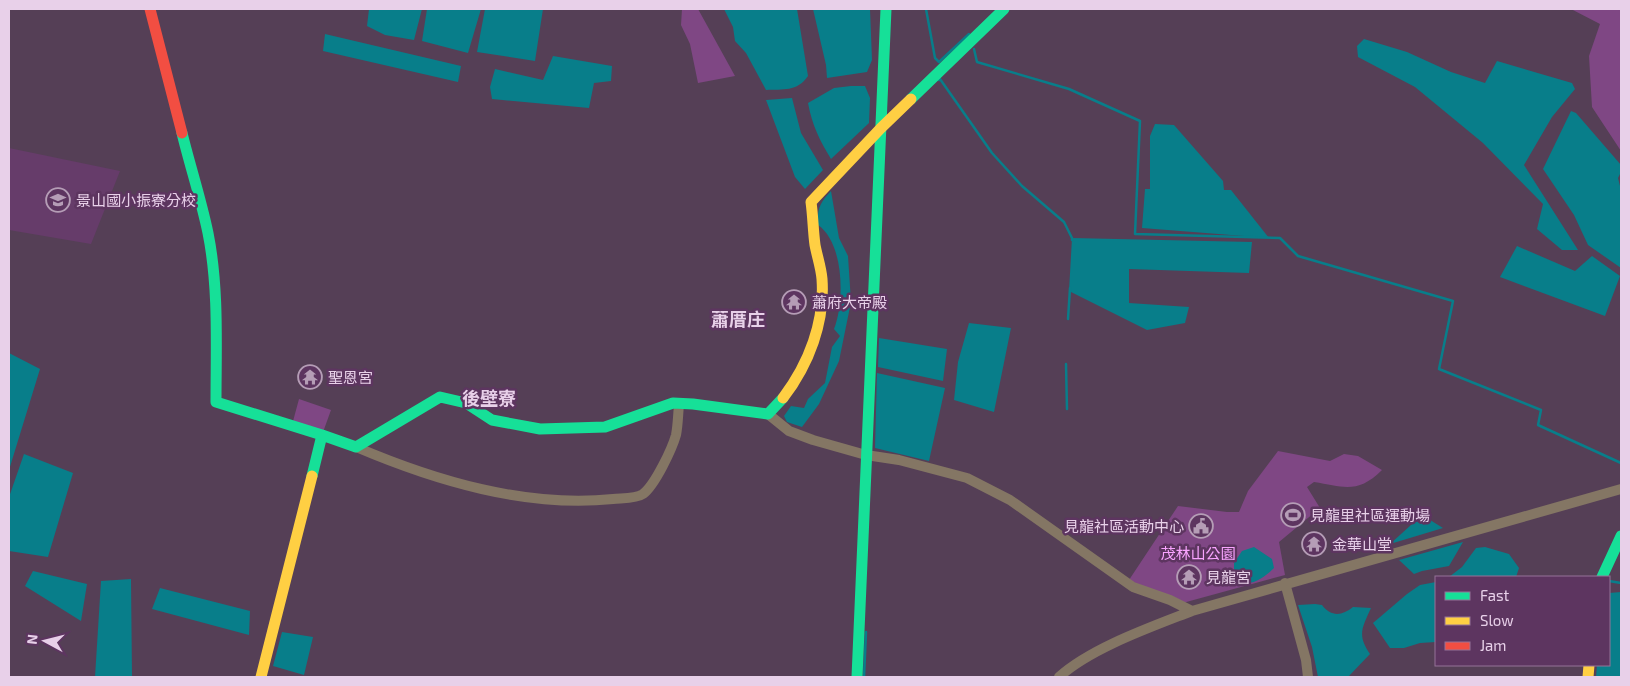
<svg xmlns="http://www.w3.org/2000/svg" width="1630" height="686" font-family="'Exo 2','Noto Sans TC',sans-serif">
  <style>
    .built { fill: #663c6a }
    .green { fill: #7f4784 }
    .water { fill: #087e8a }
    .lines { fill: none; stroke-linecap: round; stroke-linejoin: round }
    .stream { stroke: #087e8a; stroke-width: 2.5 }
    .street { stroke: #847664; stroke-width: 10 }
    .fast { stroke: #16e098; stroke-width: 11 }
    .slow { stroke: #ffcf43; stroke-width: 11 }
    .jam { stroke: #f24e42; stroke-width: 11 }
    .labels { text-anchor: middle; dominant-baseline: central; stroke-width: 5; stroke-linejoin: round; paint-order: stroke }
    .poi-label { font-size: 15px; fill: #e8d0e9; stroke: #5d3560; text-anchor: start }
    .park-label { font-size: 15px; fill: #f9a4ff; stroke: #5d3560 }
    .quarter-label { font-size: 18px; font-weight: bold; fill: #e8d0e9; stroke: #5d3560 }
  </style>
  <rect width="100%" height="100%" fill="#553f56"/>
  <!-- built -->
  <path class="built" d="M9,148L120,171L91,244L9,230Z"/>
  <!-- green -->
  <path class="green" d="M682,9H698L735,76L698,83L690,44L681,25Z
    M1571,9H1621V151L1592,107L1589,56L1600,24Z
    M299,399L331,410L322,435L292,425Z
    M1278,451L1330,461L1344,454L1358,456L1382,470C1358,494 1344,487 1314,482L1307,487L1320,508L1279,542L1285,575L1179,604L1129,580L1178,506L1227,512H1239L1248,491Z"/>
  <!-- water -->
  <path class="water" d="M369,9H422L414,40L385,35L367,26Z
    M427,9H481L468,53L422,41Z
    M485,9H543L535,61L477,52Z
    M724,9H797L808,76C797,92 783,89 766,90L746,53L735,41L733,27Z
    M813,9H870L872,60L867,72L827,78L826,65Z
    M325,34L461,66L458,82L323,51Z
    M1364,39L1407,52L1451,72L1485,83L1497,61L1572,83L1575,89L1552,117L1524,165L1578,250H1562L1537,229L1543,204L1483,143L1415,87L1358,57L1357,46Z
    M553,56L612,66L611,81L594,83L589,108L492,99L490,87L495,69L543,80Z
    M851,86H865L870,98L869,123L831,159C820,141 812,125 808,103L834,88Z
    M792,98L801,133L823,170L805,189L795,177L766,100Z
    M1571,111L1576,113L1621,165V172L1618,178L1621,190V268L1588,245L1574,215L1543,169Z
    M1155,124L1174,125L1223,181L1224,190H1231L1269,238L1142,228L1145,189H1150V136Z
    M831,191L839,238L848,256L851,302L839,361L819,404L802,427L787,422L784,416L791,406L804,408L808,399L825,383L832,347L840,336L834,329C845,301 844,243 818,225C817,208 820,203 831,191Z
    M1072,238L1252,242L1249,273L1129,269V303L1189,307L1185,323L1147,330L1069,291Z
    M1517,246L1575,271L1592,256L1620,276L1605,316L1500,277Z
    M969,323L1011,328L994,412L954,400L958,362Z
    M879,338L947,349L943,381L878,367Z
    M9,353L40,369L9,470Z
    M877,373L945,388L929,461L875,448Z
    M24,454L73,473L48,557L9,551V497Z
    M1422,515L1443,528L1390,544Z
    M1463,542L1449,566L1422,571L1414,574L1399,560Z
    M1254,547L1272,559L1274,568C1266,576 1251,588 1239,581C1237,579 1236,576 1234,574V563L1242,551Z
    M1485,547L1509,554L1519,568L1516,577H1449L1462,567L1476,548Z
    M33,571L87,584L81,621L25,586Z
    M131,579L132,677H95L101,581Z
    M1436,582V642L1420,643L1404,648H1390L1373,623L1407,594L1420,585Z
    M160,588L250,611L249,635L152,609Z
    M1621,592V677H1596L1597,665H1609V593Z
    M1315,604L1322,605C1331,617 1342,616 1353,607L1371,608C1362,628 1357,635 1370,654L1348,677H1318L1312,647L1298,605Z
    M282,632L313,637L304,675L273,666Z"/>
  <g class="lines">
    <!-- stream -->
    <path class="stream" d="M926,9L935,58L939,62L969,34
      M974,49L977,62L1069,89L1140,121L1135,234L1280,238L1298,256L1453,301L1439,369L1541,410L1538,425L1621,463
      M939,80L940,79L992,153L1022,186L1064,222L1072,238V240
      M1068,319L1070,288
      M1066,364L1067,409
      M1609,581L1621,583
      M864,677L866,632"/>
    <!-- street -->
    <path class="street" d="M768,414L789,431L813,440L866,455L899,460L967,478L1010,500L1133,587L1170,600L1192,611
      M356,447C436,481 526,508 613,499C621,498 636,499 643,494C655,485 672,449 676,435C678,425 678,414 679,405
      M1285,583L1306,660L1308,677
      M1059,677C1091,648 1151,627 1192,611L1621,489"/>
    <!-- fast -->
    <path class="fast" d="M911,99L1004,9
      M182,133C190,166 201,199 208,233C219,288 216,347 216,402L322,435L312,476
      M322,435L356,447L440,397L466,403L492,420L540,429L605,427L673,403L693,404L768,414L783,398
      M1602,577L1621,536
      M857,677L886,9"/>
    <!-- slow -->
    <path class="slow" d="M783,398C809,364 825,322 822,279C821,267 817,256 815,245C813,230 813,216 811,202L881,128L911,99
      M261,677L312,476
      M1588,677L1589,665"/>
    <!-- jam -->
    <path class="jam" d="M150,9L182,133"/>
  </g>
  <!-- icons -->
  <defs>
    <g id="school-ring" transform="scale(1.25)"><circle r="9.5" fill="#5d3560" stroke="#b59db6" stroke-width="1.5"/><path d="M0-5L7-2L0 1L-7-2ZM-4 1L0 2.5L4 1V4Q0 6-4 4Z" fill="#b59db6"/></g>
    <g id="temple-ring" transform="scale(1.25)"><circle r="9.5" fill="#5d3560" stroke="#b59db6" stroke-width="1.5"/><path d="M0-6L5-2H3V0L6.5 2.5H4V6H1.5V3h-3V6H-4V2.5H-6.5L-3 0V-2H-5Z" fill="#b59db6"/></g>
    <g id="stadium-ring" transform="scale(1.25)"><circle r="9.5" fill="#5d3560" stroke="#b59db6" stroke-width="1.5"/><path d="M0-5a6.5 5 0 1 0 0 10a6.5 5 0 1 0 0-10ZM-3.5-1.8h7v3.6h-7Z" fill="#b59db6"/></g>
    <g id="civic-ring" transform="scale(1.25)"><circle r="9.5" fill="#5d3560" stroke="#b59db6" stroke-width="1.5"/><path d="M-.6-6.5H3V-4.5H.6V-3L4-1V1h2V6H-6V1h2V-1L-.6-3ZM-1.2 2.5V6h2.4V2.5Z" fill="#b59db6"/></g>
  </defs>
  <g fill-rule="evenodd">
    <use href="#school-ring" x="58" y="200"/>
    <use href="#temple-ring" x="794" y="302"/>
    <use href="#temple-ring" x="310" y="377"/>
    <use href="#stadium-ring" x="1293" y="515"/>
    <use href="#civic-ring" x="1201" y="526"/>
    <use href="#temple-ring" x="1314" y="544"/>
    <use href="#temple-ring" x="1189" y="577"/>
  </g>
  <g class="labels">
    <!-- poi labels -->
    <g class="poi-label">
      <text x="76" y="200">景山國小振寮分校</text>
      <text x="812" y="302">蕭府大帝殿</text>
      <text x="328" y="377">聖恩宮</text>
      <text x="1310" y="515">見龍里社區運動場</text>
      <text x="1184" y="526" text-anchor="end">見龍社區活動中心</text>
      <text x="1332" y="544">金華山堂</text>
      <text x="1206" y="577">見龍宮</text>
    </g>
    <!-- park labels -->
    <g class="park-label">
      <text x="1198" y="553">茂林山公園</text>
    </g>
    <!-- quarter labels -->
    <g class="quarter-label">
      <text x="738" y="319">蕭厝庄</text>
      <text x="489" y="398">後壁寮</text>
    </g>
  </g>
  <!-- border -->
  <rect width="1630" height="686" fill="none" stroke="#e8d0e9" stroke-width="20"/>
  <!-- legend -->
  <rect x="1435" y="576" width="175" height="90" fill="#5d3560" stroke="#957397"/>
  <rect x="1445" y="592" width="25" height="8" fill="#16e098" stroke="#957397"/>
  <text x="1480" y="601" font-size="15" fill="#e8d0e9">Fast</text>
  <rect x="1445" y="617" width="25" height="8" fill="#ffcf43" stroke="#957397"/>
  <text x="1480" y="626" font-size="15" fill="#e8d0e9">Slow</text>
  <rect x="1445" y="642" width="25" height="8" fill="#f24e42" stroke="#957397"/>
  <text x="1480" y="651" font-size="15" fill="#e8d0e9">Jam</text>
  <!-- north arrow -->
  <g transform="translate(45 641) rotate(277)" stroke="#5d3560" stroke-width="4" paint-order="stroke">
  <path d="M0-4L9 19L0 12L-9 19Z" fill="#e8d0e9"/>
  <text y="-8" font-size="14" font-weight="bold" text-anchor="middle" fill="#e8d0e9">N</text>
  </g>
</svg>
